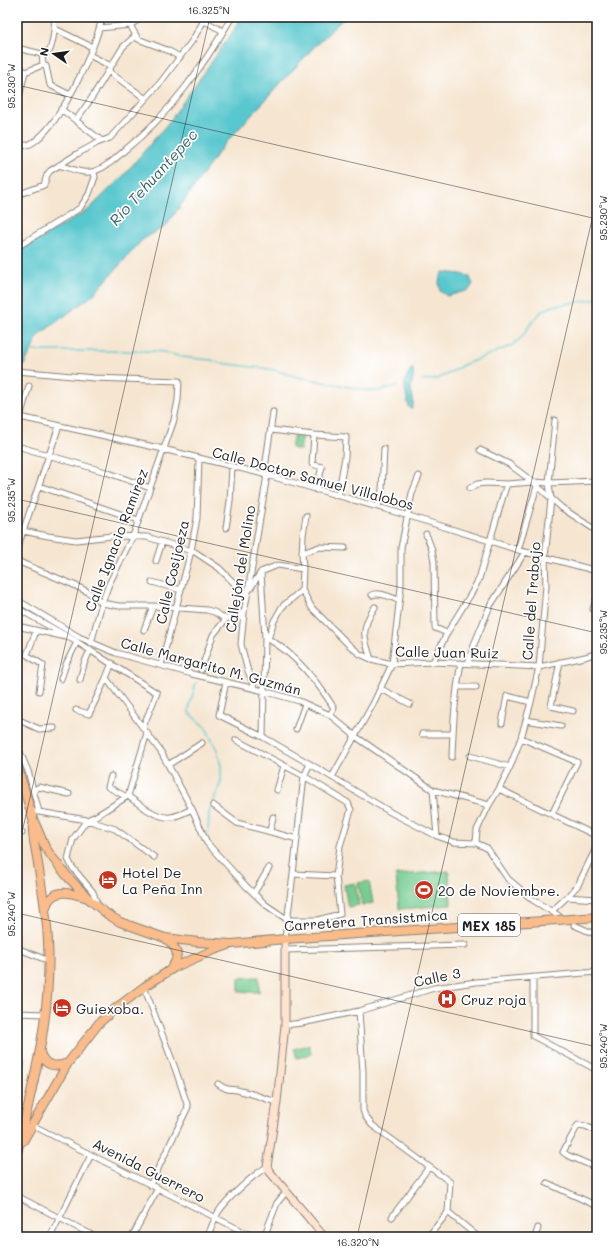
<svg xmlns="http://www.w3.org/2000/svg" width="614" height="1254" font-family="Mali,sans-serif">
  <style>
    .green { fill: #76cc91; stroke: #497456 }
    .water { fill: #59c7ce; stroke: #3a7275 }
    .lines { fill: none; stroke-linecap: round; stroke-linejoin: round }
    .stream { stroke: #59c7ce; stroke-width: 1.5 }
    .street-casing { stroke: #898176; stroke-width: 7 }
    .secondary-casing { stroke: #898176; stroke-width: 9 }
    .primary-casing { stroke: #898176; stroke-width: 10 }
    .street { stroke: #fff; stroke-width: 5 }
    .secondary { stroke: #fde4d1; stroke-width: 7 }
    .primary { stroke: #fabc8b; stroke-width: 8 }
    .primary-bridge-casing { stroke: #898176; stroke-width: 10; stroke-linecap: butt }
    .primary-bridge { stroke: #fabc8b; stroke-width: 8 }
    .ticks { fill: none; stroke: #1c1c1c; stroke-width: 1; stroke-opacity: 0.45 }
    .labels { text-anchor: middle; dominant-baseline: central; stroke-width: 3.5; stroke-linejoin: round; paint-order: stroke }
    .shield { fill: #fff; stroke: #606060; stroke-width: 1 }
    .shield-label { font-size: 13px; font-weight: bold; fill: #1c1c1c }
    .street-label { font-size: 14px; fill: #1c1c1c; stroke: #fff }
    .poi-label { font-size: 14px; fill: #1c1c1c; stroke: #fff; text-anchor: start }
    .water-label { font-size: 15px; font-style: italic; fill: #346063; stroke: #fff }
    .neatline { fill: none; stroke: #1c1c1c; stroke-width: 1.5 }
    .ticks-label { font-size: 10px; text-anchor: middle; fill: #1c1c1c }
  </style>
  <rect width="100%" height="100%" fill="#fff"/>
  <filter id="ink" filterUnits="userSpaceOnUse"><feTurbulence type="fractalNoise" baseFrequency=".025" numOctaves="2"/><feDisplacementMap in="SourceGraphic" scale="8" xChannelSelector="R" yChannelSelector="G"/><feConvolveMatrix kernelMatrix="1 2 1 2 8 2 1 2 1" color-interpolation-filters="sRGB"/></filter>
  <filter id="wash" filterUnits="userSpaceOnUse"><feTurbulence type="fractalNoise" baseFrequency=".012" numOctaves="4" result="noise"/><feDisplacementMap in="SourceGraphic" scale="16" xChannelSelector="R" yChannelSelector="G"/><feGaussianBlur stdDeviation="0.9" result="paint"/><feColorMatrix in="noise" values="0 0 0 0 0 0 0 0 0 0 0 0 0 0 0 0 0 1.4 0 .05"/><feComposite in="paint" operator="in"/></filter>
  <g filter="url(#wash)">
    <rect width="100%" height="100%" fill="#f6e6d1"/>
    <!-- green -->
    <path class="green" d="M294,434L303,435L300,450L291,448Z
      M449,871L451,905L399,909L396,875Z
      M369,881L373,903L362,905L358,883Z
      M355,883L359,905L348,907L344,885Z
      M259,977V992H239V978Z
      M309,1045L311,1054L297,1058L294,1049Z
      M17,1057L25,1058L17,1085Z"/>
    <!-- water -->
    <path class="water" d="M241,17H345L314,47L223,146L166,226L142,240L94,294L39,335L17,379V252L88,210L124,175L169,122L232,33Z
      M443,272L461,274L469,276L473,284L469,290L447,296L440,291C438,283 439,279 443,272Z
      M411,369H413C415,375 411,383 411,389C412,396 415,403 412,409L409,407C406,392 401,383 411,369Z"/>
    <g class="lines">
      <!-- stream -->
      <path class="stream" d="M29,351H150L164,352L181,357L211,360L220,363L270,369L298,377L370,391H379L398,386
        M422,381L437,379L446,375L463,365L511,346L521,338L530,325L542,311L553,306L597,299
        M196,683L189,708V713L206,728L217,750L221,766V782L209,812L208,835"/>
    </g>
  </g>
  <g filter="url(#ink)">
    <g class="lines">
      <!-- street casing -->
      <g class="street-casing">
        <path id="street" d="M54,17C55,29 54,38 50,50L42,54L43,65L46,66L50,85L70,95
          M197,17L223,31
          M130,25L138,39L167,50L180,57
          M100,28L130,25L143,17
          M55,29L92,47
          M17,50L21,49L42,54
          M89,55L111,66
          M17,65L25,72
          M108,71L146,99
          M25,72L43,65
          M17,92L20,93L25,72
          M61,109L102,141
          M76,120L91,99L123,47L135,36
          M17,146C22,146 27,146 32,143C60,126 96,49 102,17
          M59,165C70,168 84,175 95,171C107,167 116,158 125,150C170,114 203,66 232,17
          M17,195L44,185L47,175L50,171L77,154L97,143L110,138L160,83L192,41L206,17
          M17,247L80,208L89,194L95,177L94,172
          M17,371L94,378L179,381L178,400L174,420L133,536L109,584L102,603L91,643
          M20,417L163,449L267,475L409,516L525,552L597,571
          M17,422L20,417L29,386
          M271,430L314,435L312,464L322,467L316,490
          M314,435L346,437L345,457L338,496
          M17,446L106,472L150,488
          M480,450L509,464L533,482L562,508L597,531
          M264,475L273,412
          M39,486L138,520
          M470,488L477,484L486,483L507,484L533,482L549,483L597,481
          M378,507L382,490L384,449
          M226,528L230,501L232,467
          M23,531L48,536L76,540L112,536L147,537L195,552L219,568L247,596
          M426,534L432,550L434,562L435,628L447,633
          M17,549L59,426
          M518,550L537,486
          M302,553L303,535L306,516
          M17,561L74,585L88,592L102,603L119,606H153L207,610L214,612L226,619
          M156,561L162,542
          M303,569L302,553L319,547L345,548
          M261,572L278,565L303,569L302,590L312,608L349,645L360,654L371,659L392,664L433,662L539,667L585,657L597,653
          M152,582L181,590
          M250,589L261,572L265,638
          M372,595C380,591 391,598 399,600
          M17,600L79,637L116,653L192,674L264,691L299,701L330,715L355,736L433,790L489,805
          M17,608L77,642L157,693L143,727
          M593,609L597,597
          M17,626L66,637
          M144,630L153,606
          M36,631L27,655L43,665L39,691
          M268,639C294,652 319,684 334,708L330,715
          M371,659C363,636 361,628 375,607
          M433,662L447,633L472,592L479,579L503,496L507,484
          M560,662L551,706L573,711
          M112,663L106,678L161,752L192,809L207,843L246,886L266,905L288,920H318L340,914L336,876L340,846L351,810L348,803L304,776L236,740
          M468,663L475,642L490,606L525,552
          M161,665L191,551L197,518L199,459
          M201,670L213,635L226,619L244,612
          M61,679L66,664L77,642
          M80,680L84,664L90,650
          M226,682L219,715L263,737L310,764L392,813L437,836L454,842L476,843L487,848L508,879L533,900L559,916
          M457,687H476
          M255,689L247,668L241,644L244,612L248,592L267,475
          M381,689L410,704
          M76,710L89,714L106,678
          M17,719L39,729L54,728
          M526,720L561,726
          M502,723L507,696L531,702
          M296,729L305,704
          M422,734H452
          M263,737L265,638L268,639L274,621L282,607L302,590
          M521,738L577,762L552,814
          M17,745L28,771L39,812
          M470,756L510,767
          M452,757C453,725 455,694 461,663
          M168,765L202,743
          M111,776L108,787L125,796H128C139,804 157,819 171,817C178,816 186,812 192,809
          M332,777L373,704L392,664L401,587V548L412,493L419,476
          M499,789L597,836
          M277,790L284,766
          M433,790L437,836
          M33,791L39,787L69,794
          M213,805L237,823L297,839
          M31,812H39L87,820L115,829L154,857
          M270,831L273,817
          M17,833H22
          M476,843L477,830L489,805L499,789L510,767L521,738L531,702L539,667L546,586L545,558L551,499L549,483L555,420
          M293,874L336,876
          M254,893L269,868
          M567,897L597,899
          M97,904L93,892L72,867L68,859L73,839L87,820L96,816L128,796L147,733
          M552,911L567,897L578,885L597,846
          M574,925L597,935
          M285,939L293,874L304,776L310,764
          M17,948L49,961
          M285,950L465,945
          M533,977V1036L597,1070
          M144,987L175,1068L188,1107L150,1185
          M359,1011L363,1072V1110L365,1116L372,1125L450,1182L448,1212L478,1237
          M17,1013L45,1014
          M285,1025L302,1023L359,1011L434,988L476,982L597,972
          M218,1084C229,1092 231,1088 241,1091C254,1094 265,1099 277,1102
          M32,1125L254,1237
          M597,1131L585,1126L578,1125L563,1152L567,1155L597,1168
          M547,1183L597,1206
          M17,1196L96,1237
          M392,1217L429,1167
          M50,1237L91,1155
          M132,1237L158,1188
          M207,1237C211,1229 214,1219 219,1211C227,1199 254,1174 267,1167
          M264,1237L277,1203L286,1192
          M428,1237L448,1212
          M535,1237L538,1228"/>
      </g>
      <!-- secondary casing -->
      <g class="secondary-casing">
        <path id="secondary" d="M285,939V1025L277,1102L267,1167L270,1172L312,1222L324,1237"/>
      </g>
      <!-- primary casing -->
      <g class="primary-casing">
        <path id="primary" d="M17,765L33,819L37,828L45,847L52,857L67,876L90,900L107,914L120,922L165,938L198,942L232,944L285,939L557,920
          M45,909C47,905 48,900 51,898C60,888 77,895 88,898
          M571,919L597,917
          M165,938C178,948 181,956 170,970
          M40,1052C44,1066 55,1068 68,1063
          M23,1141L68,1063L99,1023L116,1008L144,987L175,967L214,950L226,946
          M18,1149C34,1081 52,1012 48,942C47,913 41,885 37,857C35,846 32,835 33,824"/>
      </g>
      <!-- street -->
      <use href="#street" class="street"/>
      <!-- secondary -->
      <use href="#secondary" class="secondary"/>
      <!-- primary -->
      <use href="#primary" class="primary"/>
      <!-- primary-bridge casing -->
      <g class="primary-bridge-casing">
        <path id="primary-bridge" d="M557,920L571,919"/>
      </g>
      <!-- primary-bridge -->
      <use href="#primary-bridge" class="primary-bridge"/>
    </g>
  </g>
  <!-- ticks -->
  <path class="ticks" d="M17,85L597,219M17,499L597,633M17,854L210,17M17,913L597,1047M357,1237L597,198"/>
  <!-- icons -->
  <defs>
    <g id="hotel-disc" transform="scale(1)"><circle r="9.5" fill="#c8321e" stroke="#fff"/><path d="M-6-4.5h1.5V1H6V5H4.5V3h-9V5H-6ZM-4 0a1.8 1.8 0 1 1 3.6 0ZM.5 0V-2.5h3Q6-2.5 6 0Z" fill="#fff"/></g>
    <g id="stadium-disc" transform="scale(1)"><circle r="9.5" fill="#c8321e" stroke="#fff"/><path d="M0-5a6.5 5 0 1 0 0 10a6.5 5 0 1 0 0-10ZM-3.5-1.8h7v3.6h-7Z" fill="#fff"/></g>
    <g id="hospital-disc" transform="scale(1)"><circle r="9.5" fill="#c8321e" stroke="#fff"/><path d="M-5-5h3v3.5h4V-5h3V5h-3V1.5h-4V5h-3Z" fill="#fff"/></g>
  </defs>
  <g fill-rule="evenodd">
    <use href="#hotel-disc" x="108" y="880"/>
    <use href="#stadium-disc" x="424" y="890"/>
    <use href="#hospital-disc" x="447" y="999"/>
    <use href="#hotel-disc" x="62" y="1008"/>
  </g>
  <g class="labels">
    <!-- shield labels -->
    <rect class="shield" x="458" y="914" width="62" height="22" rx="3"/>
    <g class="shield-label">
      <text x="489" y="925">MEX 185</text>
    </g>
    <!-- street labels -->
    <g class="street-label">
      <text transform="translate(313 478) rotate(15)">Calle Doctor Samuel Villalobos</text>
      <text transform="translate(116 540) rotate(-69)">Calle Ignacio Ramírez</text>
      <text transform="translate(240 569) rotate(-81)">Callejón del Molino</text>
      <text transform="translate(172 572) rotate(-77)">Calle Cosijoeza</text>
      <text transform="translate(531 601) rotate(-86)">Calle del Trabajo</text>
      <text transform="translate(447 652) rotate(1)">Calle Juan Ruiz</text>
      <text transform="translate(211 666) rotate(15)">Calle Margarito M. Guzmán</text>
      <text transform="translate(366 920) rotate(-4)">Carretera Transistmica</text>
      <text transform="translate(437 977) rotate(-12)">Calle 3</text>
      <text transform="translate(149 1170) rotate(27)">Avenida Guerrero</text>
    </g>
    <!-- poi labels -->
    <g class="poi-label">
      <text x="122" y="872">Hotel De<tspan x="122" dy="16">La Peña Inn</tspan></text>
      <text x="438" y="890">20 de Noviembre.</text>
      <text x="461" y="999">Cruz roja</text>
      <text x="76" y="1008">Guiexoba.</text>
    </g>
    <!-- water labels -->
    <g class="water-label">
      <text transform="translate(153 177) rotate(-48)">Río Tehuantepec</text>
    </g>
  </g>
  <!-- margin -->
  <rect width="614" height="1254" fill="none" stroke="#fff" stroke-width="44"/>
  <!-- north arrow -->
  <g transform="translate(54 54) rotate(283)" stroke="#ffffff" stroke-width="3" paint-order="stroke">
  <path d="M0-3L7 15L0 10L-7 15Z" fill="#1c1c1c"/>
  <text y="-6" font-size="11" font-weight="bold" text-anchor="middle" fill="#1c1c1c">N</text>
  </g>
  <rect x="22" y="22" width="570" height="1210" class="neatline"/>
  <g class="ticks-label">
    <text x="209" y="14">16.325°N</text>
    <text transform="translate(11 86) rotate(-90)" y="4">95.230°W</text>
    <text transform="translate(603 218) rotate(-90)" y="4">95.230°W</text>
    <text transform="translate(11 500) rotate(-90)" y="4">95.235°W</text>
    <text transform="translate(603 632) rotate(-90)" y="4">95.235°W</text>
    <text transform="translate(11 914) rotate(-90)" y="4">95.240°W</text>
    <text transform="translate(603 1046) rotate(-90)" y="4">95.240°W</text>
    <text x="358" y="1246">16.320°N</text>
  </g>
</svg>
